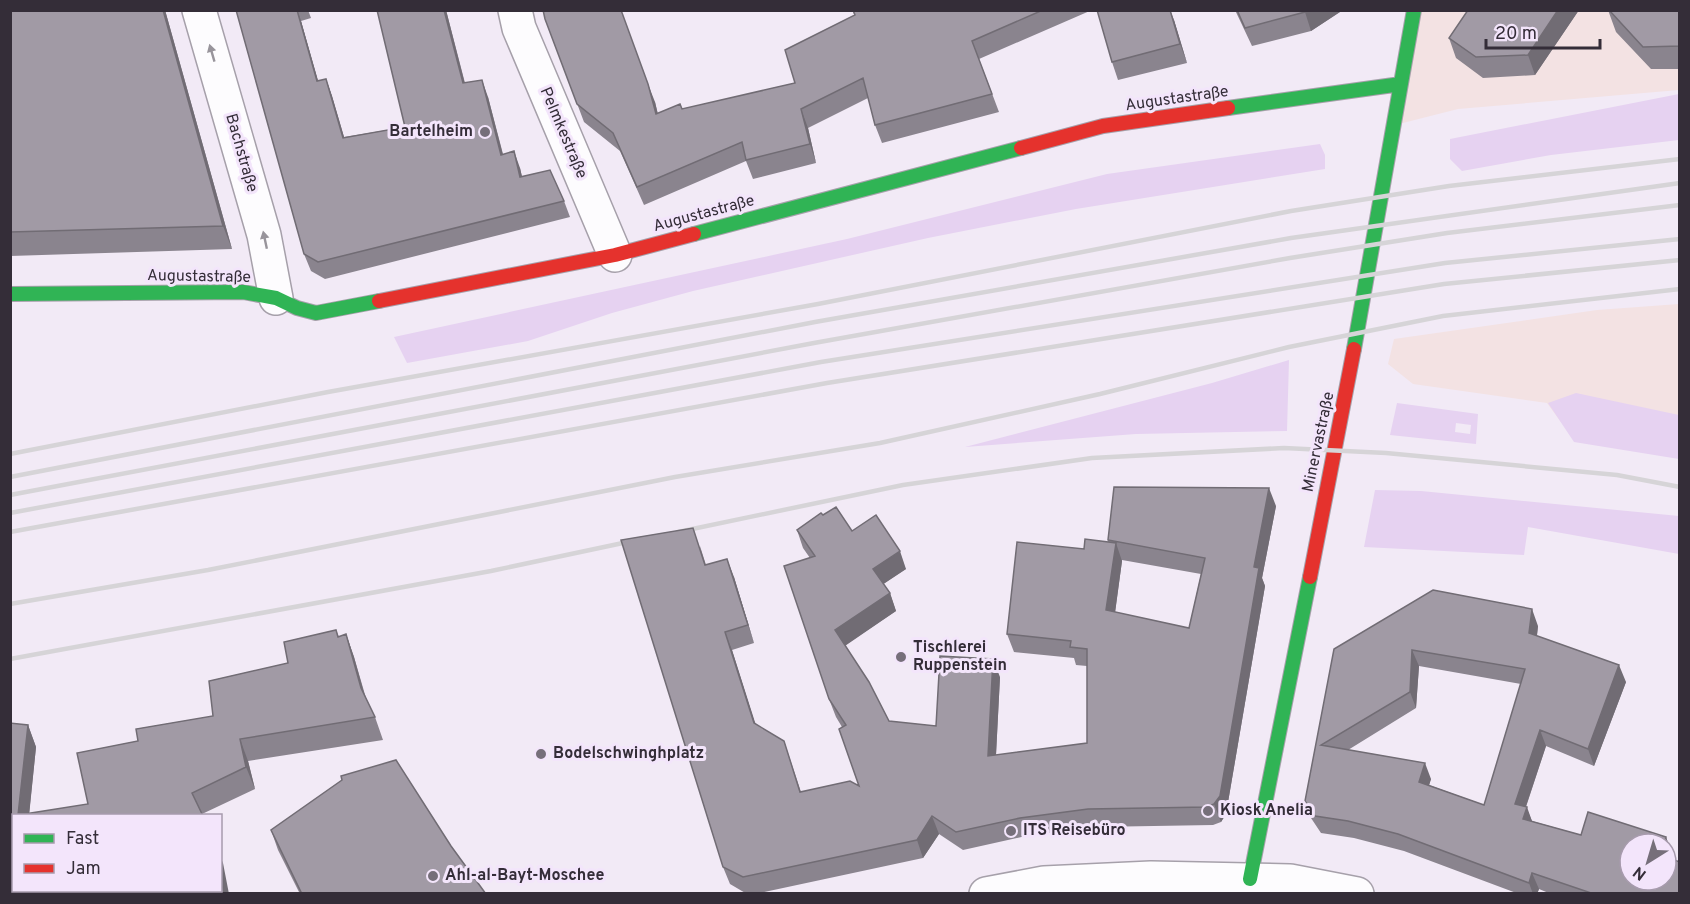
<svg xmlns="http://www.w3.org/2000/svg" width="1690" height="904" font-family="Overpass,sans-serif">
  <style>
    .industrial { fill: #f3e2e3 }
    .green { fill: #e6d2f1; fill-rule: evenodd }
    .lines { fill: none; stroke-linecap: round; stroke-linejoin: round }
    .street-casing { stroke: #a6a0aa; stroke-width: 36 }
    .fast-casing { stroke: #a6a0aa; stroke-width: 16 }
    .jam-casing { stroke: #a6a0aa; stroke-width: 16 }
    .street { stroke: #fdfcfe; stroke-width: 33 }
    .fast { stroke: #30b455; stroke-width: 14 }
    .jam { stroke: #e5322d; stroke-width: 14 }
    .rail { stroke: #d6d4d7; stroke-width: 4.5 }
    .wall { fill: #8a848e; fill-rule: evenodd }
    .shaded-wall { fill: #716c74 }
    .building { fill: #a19aa5; stroke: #716c74; stroke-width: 1.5; fill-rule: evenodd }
    .oneway { fill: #98949b }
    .poi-dot { fill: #766f7a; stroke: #f3e5fb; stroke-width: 2 }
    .labels { text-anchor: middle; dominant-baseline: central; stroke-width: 6; stroke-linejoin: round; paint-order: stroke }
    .street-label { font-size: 16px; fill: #342d38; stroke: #f3e5fb }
    .poi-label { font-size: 16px; font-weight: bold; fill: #342d38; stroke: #f3e5fb; text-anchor: start }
  </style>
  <rect width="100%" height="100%" fill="#f2eaf6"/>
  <!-- industrial -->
  <path class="industrial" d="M1414,11H1679V90L1458,109L1395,125Z
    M1679,304V442L1561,422L1547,403L1413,384L1388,364L1394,339L1597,310Z"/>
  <!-- green -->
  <path class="green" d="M1679,94V140L1551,155L1462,171L1450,159V139Z
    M1320,144L1325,155V169L1076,209L928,238L693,291L612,313L528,341L407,363L394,337L847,239L1107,174Z
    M1289,360L1287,431L1136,434L965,447L1212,383Z
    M1576,393L1679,415V459L1574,442L1548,403Z
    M1397,403L1478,414L1476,444L1390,435ZM1456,423L1471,425L1470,434L1455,432Z
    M1375,490L1421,491L1679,516V554L1528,527L1524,555L1364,547Z"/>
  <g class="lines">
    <!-- street casing -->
    <g class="street-casing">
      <path id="street" d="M199,10L264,235L276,298
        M515,10L519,28L615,255
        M986,894L1044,883L1151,878L1290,881L1357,894"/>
    </g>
    <!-- fast casing -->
    <g class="fast-casing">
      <path id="fast" d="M1228,108L1401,84
        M694,234L1021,148
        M10,294L243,292L276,298L297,308L316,313L379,301
        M1354,349L1414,10
        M1250,879L1310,577"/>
    </g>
    <!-- jam casing -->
    <g class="jam-casing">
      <path id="jam" d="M1021,148L1103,126L1228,108
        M379,301L615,255L694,234
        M1310,577L1354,349"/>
    </g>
    <!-- street -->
    <use href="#street" class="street"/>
    <!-- fast -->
    <use href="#fast" class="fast"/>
    <!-- jam -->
    <use href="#jam" class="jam"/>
    <!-- rail -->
    <path class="rail" d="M10,454L328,392L818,304L1291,211L1449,186L1680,159
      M10,477L815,322L1291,238L1680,183
      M10,495L814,343L1290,258L1447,233L1680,205
      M10,513L821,362L1445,263L1680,239
      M10,532L827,383L1444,284L1680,260
      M678,532L903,485L1092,458L1284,448L1386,453L1617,475L1680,487
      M10,604L208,570L675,477L880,443L1100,394L1289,347L1443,316L1680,289
      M10,659L491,571L637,540"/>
  </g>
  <!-- wall -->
  <path class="wall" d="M10,10H165L232,249L10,256Z
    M236,10H308L311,18L301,21L318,81L326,79L332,96L344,137L405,127L446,10L465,83L488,97L503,154L520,168L522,177L564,201L570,217L325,279L311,271L304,254Z
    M853,10H1092L979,59L999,112L882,143L875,125L868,98L808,128L816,163L753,179L746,161L644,205L620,151L584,122L552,37L655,102L658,114L682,109L795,83L854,15Z
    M1235,10H1343L1311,31L1252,46Z
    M1468,10H1579L1535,75L1483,78L1456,58L1449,38Z
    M1608,10H1680V69H1651L1616,32Z
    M1174,20L1187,63L1118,80L1112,62Z
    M1276,506L1262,578L1265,586L1226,814L1221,822L1213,825L1094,827L1026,836L963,850L939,834L923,858L755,894H747L730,884L723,867L700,546L706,565L734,577L754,643L732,650L755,724L784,741L801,792L859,786L842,727L836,717L829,699L810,558L803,548L797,530L823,515L852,531L906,569L883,584L890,593L896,611L845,645L889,721L936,726L1000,677L996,755L1087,743V666L1076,665L1074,658L1014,652L1007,634L1084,549L1108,542V540ZM1122,560L1201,574L1189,628L1115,612L1122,561Z
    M1538,626L1537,636L1626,682L1594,766L1546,746L1526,807L1532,821L1581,835L1666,837L1672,854L1671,859L1680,894H1551L1539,889L1537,894H1519L1404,851L1354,838L1321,833L1311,818L1305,801L1334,649ZM1419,666L1521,684L1484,805L1429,785L1431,779L1348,750L1416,708Z
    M336,630L339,637L346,634L354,657L366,698L375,717L383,740L248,761L255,789L202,814L203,816H14V891H101L102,894H10V723L28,725L36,747L29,814L88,804L77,753L138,741L136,729L213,716L209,681L288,663L284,642Z
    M271,830L451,846L486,894H300L278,850Z"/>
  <!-- shaded-wall -->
  <path class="shaded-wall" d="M163,10H165L232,249L223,226Z
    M297,10L301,21L323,98L317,81Z
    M444,10H446L469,100L463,83Z
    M1170,10L1174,20L1187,63L1180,44Z
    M1307,10H1343L1311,31L1305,12Z
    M1558,10H1579L1535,75L1528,55Z
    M326,79L332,96L349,154L343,138Z
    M482,80L488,97L507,171L501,155Z
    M648,84L655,102L662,133L656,114Z
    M801,109L808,128L816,163L810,144Z
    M514,151L520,168L526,194L520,177Z
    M1269,488L1276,506L1262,578L1265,586L1226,814L1221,822L1214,804L1254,567Z
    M1116,543L1122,561L1113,628L1106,610Z
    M900,551L906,569L879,587L873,569Z
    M727,559L734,577L754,643L748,625Z
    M890,593L896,611L842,648L835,630Z
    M1532,609L1538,626L1535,650L1529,633Z
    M725,632L732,650L761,741L754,723Z
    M346,634L354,657L369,711L361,688Z
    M1412,650L1419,666L1416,708L1410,692Z
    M993,659L1000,677L995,774L988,756Z
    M1619,665L1626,682L1594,766L1588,749Z
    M28,725L36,747L29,816H18Z
    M1540,730L1546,746L1521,821L1515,804Z
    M240,739L248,761L255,789L246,767Z
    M1425,763L1431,779L1425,798L1419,782Z
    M1527,807L1533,824L1523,819Z
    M932,816L939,834L923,858L917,840Z
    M1666,837L1672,854L1667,872L1666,844H1664Z
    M220,856L223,863L229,894H224L220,872Z
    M1532,873L1539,889L1537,894H1533L1529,883Z"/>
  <!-- building -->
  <path class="building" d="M10,10H163L223,226L10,232Z
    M236,10H297L317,81L326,79L343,138L405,127L377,10H444L463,83L482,80L501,155L514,151L520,177L550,170L564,201L318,262L304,254Z
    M543,10H621L648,84L656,114L680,104L682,109L795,83L785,50L855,15L853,10H1043L972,41L992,94L875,125L863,78L801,109L810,144L746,160L742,142L637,187L613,133L577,104L545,19Z
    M1097,10H1170L1180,44L1112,62Z
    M1237,10H1307L1305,12L1245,28Z
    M1468,10H1558L1528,55L1476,57L1449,38Z
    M1609,10H1680V46L1643,47Z
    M1114,487L1269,488L1254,567L1259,568L1220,796L1214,804L1207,807L1088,809L1020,818L956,832L932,816L917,840L743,877L723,867L621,540L693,528L705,565L727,559L748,625L725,632L754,723L784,741L800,792L850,781L859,786L839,729L846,725L829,699L784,566L815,556L797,530L821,513L823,515L836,507L852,531L876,515L900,551L873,569L890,593L835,630L869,682L889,721L936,726L940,656L993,659L988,756L1087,743V649L1070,647L1071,641L1007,634L1017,542L1084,549L1085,539L1116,543L1106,610L1189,628L1205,558L1108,540Z
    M1433,590L1532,609L1529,633L1619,665L1588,749L1540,730L1515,804L1527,807L1523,819L1581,835L1588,812L1666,837L1664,844H1630V880H1666V857L1680,862V894H1594L1532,873L1529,883L1398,834L1348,821L1315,816L1305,801L1334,649ZM1412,650L1525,669L1484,805L1419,782L1425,763L1321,745L1410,692Z
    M336,630L338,637L346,634L361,688L375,717L240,739L246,767L192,793L203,816H14V891H99V894H10V723L28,725L18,815L88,804L77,753L138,741L136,729L213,716L209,681L288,663L284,642Z
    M396,760L451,846L486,894H302L271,830L342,780L341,776Z
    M220,872L224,894H165V891H220Z"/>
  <!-- one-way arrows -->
  <defs><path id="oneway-solid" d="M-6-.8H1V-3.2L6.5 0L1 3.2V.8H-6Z" transform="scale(1.5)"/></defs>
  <g class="oneway">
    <use href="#oneway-solid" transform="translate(212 53) rotate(-106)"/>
    <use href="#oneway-solid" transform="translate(265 240) rotate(-102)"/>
  </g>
  <!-- markers -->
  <g class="poi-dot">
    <circle cx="485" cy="132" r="6"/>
    <circle cx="901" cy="657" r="6"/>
    <circle cx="541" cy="754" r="6"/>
    <circle cx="1208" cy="811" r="6"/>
    <circle cx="1011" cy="831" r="6"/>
    <circle cx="433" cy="876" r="6"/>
  </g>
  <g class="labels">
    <!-- street labels -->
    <g class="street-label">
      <text transform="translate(1177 99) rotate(-8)">Augustastraße</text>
      <text transform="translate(563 133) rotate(67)">Pelmkestraße</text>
      <text transform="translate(241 153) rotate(74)">Bachstraße</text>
      <text transform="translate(704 214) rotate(-15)">Augustastraße</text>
      <text transform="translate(199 277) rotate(1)">Augustastraße</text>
      <text transform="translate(1319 442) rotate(-78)">Minervastraße</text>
    </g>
    <!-- poi labels -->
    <g class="poi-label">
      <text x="473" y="132" text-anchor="end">Bartelheim</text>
      <text x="913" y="648">Tischlerei<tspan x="913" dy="18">Ruppenstein</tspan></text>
      <text x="553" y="754">Bodelschwinghplatz</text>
      <text x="1220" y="811">Kiosk Anelia</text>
      <text x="1023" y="831">ITS Reisebüro</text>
      <text x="445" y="876">Ahl-al-Bayt-Moschee</text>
    </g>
  </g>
  <!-- border -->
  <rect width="1690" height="904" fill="none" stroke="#342d38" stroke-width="24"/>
  <!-- legend -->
  <rect x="12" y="814" width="210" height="78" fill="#f3e5fb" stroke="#a79bad" stroke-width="1.5"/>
  <rect x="24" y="834" width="30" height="9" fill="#30b455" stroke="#a79bad" stroke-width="1.5"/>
  <text x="66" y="844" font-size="18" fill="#342d38">Fast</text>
  <rect x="24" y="864" width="30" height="9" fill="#e5322d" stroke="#a79bad" stroke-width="1.5"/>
  <text x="66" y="874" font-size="18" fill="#342d38">Jam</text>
  <!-- north arrow -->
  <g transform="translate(1648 862) rotate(217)"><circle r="28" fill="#f3e5fb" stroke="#a79bad" stroke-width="1.5"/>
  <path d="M0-4.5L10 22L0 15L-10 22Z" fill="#766f7a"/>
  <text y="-9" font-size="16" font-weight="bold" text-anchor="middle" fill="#342d38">N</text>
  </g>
  <!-- scale -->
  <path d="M1486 39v9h114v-9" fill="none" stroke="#342d38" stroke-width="3"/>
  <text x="1495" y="39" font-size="18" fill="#342d38" stroke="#f3e5fb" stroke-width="4.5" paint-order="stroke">20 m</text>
</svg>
